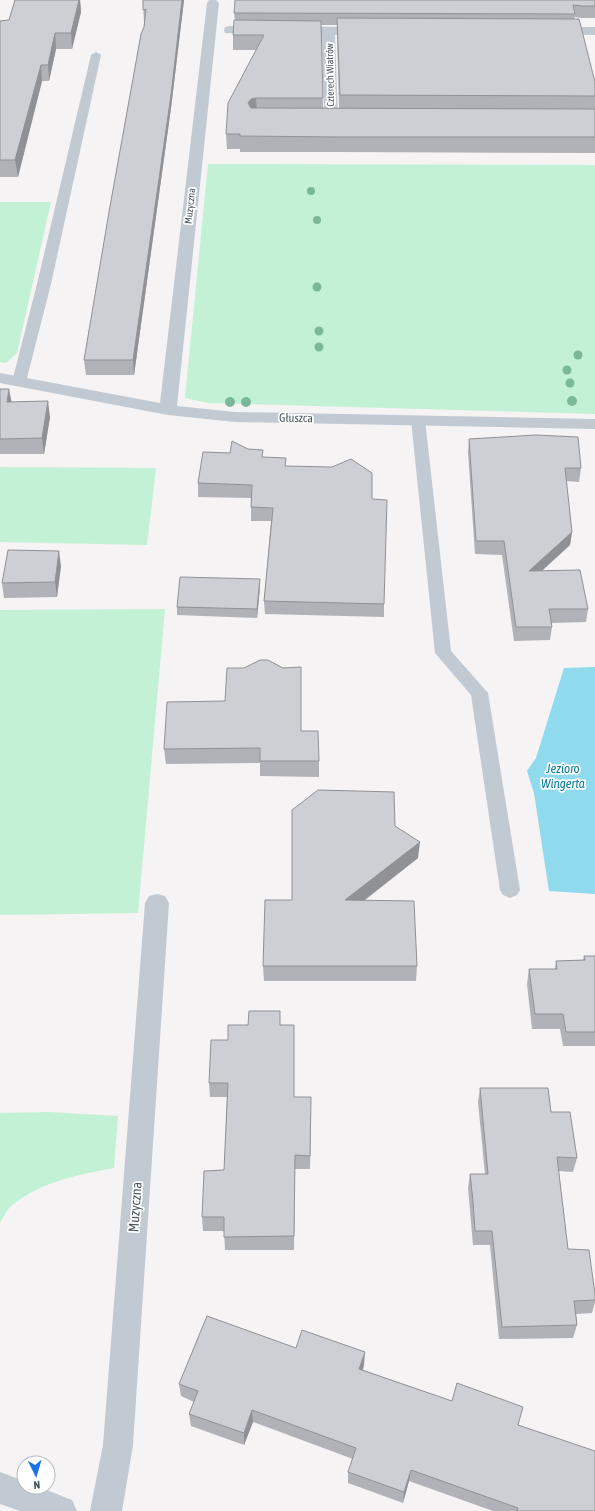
<svg xmlns="http://www.w3.org/2000/svg" width="595" height="1511" font-family="'Asap Condensed',sans-serif">
  <style>
    .green { fill: #c3f1d5 }
    .water { fill: #90daee }
    .lines { fill: none; stroke-linecap: round; stroke-linejoin: round }
    .service { fill: #c1cad2; fill-rule: evenodd }
    .minor { fill: #c1cad2; fill-rule: evenodd }
    .tree { fill: #7bb799 }
    .wall { fill: #b0b2b7; fill-rule: evenodd }
    .shaded-wall { fill: #909195 }
    .building { fill: #cdcfd5; stroke: #909195 }
    .labels { text-anchor: middle; dominant-baseline: central; stroke-width: 3.5; stroke-linejoin: round; paint-order: stroke }
    .far-street-label { font-size: 10px; fill: #4a5661; stroke: #fff }
    .street-label { font-size: 12px; fill: #4a5661; stroke: #fff }
    .water-label { font-size: 13px; font-style: italic; fill: #0c7c9b; stroke: #fff }
    .near-street-label { font-size: 14px; fill: #4a5661; stroke: #fff }
  </style>
  <rect width="100%" height="100%" fill="#f5f3f3"/>
  <!-- green -->
  <path class="green" d="M208,164L595,165V414L208,403L185,398Z
    M0,202H51L17,353L6,363L0,362Z
    M0,467L156,468L147,545L0,542Z
    M165,609L138,913L0,915V610Z
    M49,1112L118,1116L114,1168C77,1175 39,1182 10,1207C6,1211 3,1218 0,1223V1113Z"/>
  <!-- water -->
  <path class="water" d="M595,667V894L549,891L534,793L527,771L536,758L564,668Z"/>
  <g class="lines">
    <!-- service -->
    <path class="service" d="M96,52L101,55L51,284L26,382L24,385L19,386L14,385L12,382L37,284L91,55Z
      M418,416L423,417L425,420L451,651L488,693L520,890L517,895L510,898L503,895L500,890L471,695L435,653L411,420L413,417Z"/>
    <!-- minor -->
    <path class="minor" d="M209,0H216L219,3L177,406L235,412L595,419V429L235,422L168,415L0,383V373L160,403L207,3Z
      M230,26L367,27L372,28L373,31L372,34L367,35H335L338,118L336,121L331,122L326,121L324,118L322,35L225,33L224,30L225,27Z
      M551,27H595V35L546,34L545,31L546,28Z
      M157,894L165,896L169,903L133,1445L122,1511H90L103,1445L145,903L149,896Z
      M0,1472L24,1481V1487H39L72,1500L77,1511H20L0,1504Z"/>
  </g>
  <!-- trees -->
  <g class="tree">
    <circle cx="311" cy="191" r="4"/>
    <circle cx="317" cy="220" r="4"/>
    <circle cx="317" cy="287" r="4.5"/>
    <circle cx="319" cy="331" r="4.5"/>
    <circle cx="319" cy="347" r="4.5"/>
    <circle cx="578" cy="355" r="4.5"/>
    <circle cx="567" cy="370" r="4.5"/>
    <circle cx="570" cy="383" r="4.5"/>
    <circle cx="572" cy="401" r="5"/>
    <circle cx="230" cy="402" r="5"/>
    <circle cx="246" cy="402" r="5"/>
  </g>
  <!-- wall -->
  <path class="wall" d="M15,0H80L81,12L72,49H56L49,81H42L18,177H0V21L9,20Z
    M143,0H184L171,108L134,375H86L84,360L144,27V23Z
    M595,0V18H581L575,17L574,19L595,82V153L339,152H240V149H227L226,134L256,50H233V35L235,20L234,13ZM321,25H337V36L339,108H323Z
    M0,389L11,402L50,417L44,454H0Z
    M469,439L581,468L579,482L566,481L572,532L570,545L542,571L588,609L586,622L551,623L552,627L550,640L514,641L502,555L475,554L468,452Z
    M263,457L372,499L384,604V617L265,614L264,601L271,521H251V498L198,497V483Z
    M61,566L57,597L4,598L2,583Z
    M260,587L257,618L177,615V607Z
    M225,701L301,731L319,761V777L260,776V763L166,764L164,749Z
    M395,826L418,858L364,901L417,966L416,981H264L263,966L292,900Z
    M584,956H595V1046H563L560,1029H532L527,984L529,969H555L556,961L583,960Z
    M248,1025H280L294,1097L311,1126L310,1169H295L294,1250H225L224,1231H203L202,1217L224,1170L227,1097H210L209,1083L228,1040Z
    M480,1088L551,1112L577,1158L573,1172L558,1171L568,1249L595,1294V1302L592,1313L576,1314L577,1325L573,1338L499,1339L490,1245H473L468,1188L470,1174H485L478,1102Z
    M296,1348L364,1365L363,1370L518,1425L595,1511H493L409,1481L403,1503L348,1483V1472L353,1459L253,1422L244,1445L191,1426L189,1414L194,1402L181,1396L179,1384Z"/>
  <!-- shaded-wall -->
  <path class="shaded-wall" d="M79,0H80L81,12L72,49L71,33Z
    M182,0H184L171,108L134,375L133,360Z
    M55,33L56,49L49,81L48,65Z
    M41,65L42,81L18,177L15,160Z
    M256,98L257,114L252,115L248,103L251,99Z
    M9,389L12,404L7,402Z
    M48,401L50,417L44,454L42,438Z
    M572,532L570,545L527,584L529,571Z
    M59,551L61,566L57,597L55,582Z
    M260,579V587L257,618V609Z
    M420,842L418,858L345,915V900Z
    M365,1352L364,1365L359,1381V1369Z
    M252,1410L253,1422L244,1445V1433Z
    M411,1470L409,1481L403,1503L404,1492Z"/>
  <!-- building -->
  <path class="building" d="M15,0H79L71,33H55L48,65H41L15,160H0V21L9,20Z
    M143,0H182L171,95L133,360H84L109,212L141,34L144,27L146,9L143,10Z
    M235,0H595V6H582L573,5L575,14L234,13Z
    M337,18L579,19L595,82V96L340,95Z
    M234,20L321,21L323,98H256L251,99L248,103L251,108L595,109V137H339L240,136V134H226L228,103L264,35H233Z
    M0,389H9L7,402L48,401L42,438L0,439Z
    M536,435L578,437L581,468H565L572,532L529,571L580,570L588,609H549L552,627H516L504,541H476L469,439Z
    M232,441L248,449L263,450L262,457L286,458L285,466L332,467L351,459L372,473V499L387,500L384,604L264,601L273,508L251,507L252,485L198,483L203,452L230,453Z
    M8,550L59,551L55,582L2,583Z
    M180,577L260,579L257,609L177,607Z
    M260,660H268L283,668L301,667V731H318L319,761H260V748L164,749L167,702L225,701L227,668H244Z
    M318,790L394,792L395,826L420,842L345,900L414,901L417,966H263L265,900H292V810Z
    M584,956H595V1032H566L563,1014H535L529,969H557L556,961L585,960Z
    M249,1011H280V1025H294V1097H311L310,1156L295,1155L294,1236L224,1237V1217H202L204,1171L224,1170L228,1083H209L211,1040H228V1025H248Z
    M480,1088H548L551,1112H570L577,1158L557,1157L568,1249L589,1250L595,1294V1300L574,1301L577,1325L502,1327L492,1231H475L473,1201L470,1174H488Z
    M207,1316L296,1348L302,1330L365,1352L359,1369L452,1401L457,1383L523,1407L518,1425L595,1451V1511H517L518,1508L411,1470L404,1492L348,1472L356,1448L252,1410L244,1433L189,1414L198,1391L179,1384Z"/>
  <g class="labels">
    <!-- far-street labels -->
    <g class="far-street-label">
      <text transform="translate(330 75) rotate(-91)">Czterech Wiatrów</text>
      <text transform="translate(190 206) rotate(-84)">Muzyczna</text>
    </g>
    <!-- street labels -->
    <g class="street-label">
      <text transform="translate(296 418) rotate(1)">Głuszca</text>
    </g>
    <!-- water labels -->
    <g class="water-label">
      <text x="563" y="768">Jezioro<tspan x="563" dy="15">Wingerta</tspan></text>
    </g>
    <!-- near-street labels -->
    <g class="near-street-label">
      <text transform="translate(135 1207) rotate(-86)">Muzyczna</text>
    </g>
  </g>
  <!-- north arrow -->
  <g transform="translate(36 1475) rotate(175)"><circle r="19" fill="#ffffff" stroke="#b7bbc0"/>
  <path d="M0-3L7 15L0 10L-7 15Z" fill="#1a73e8"/>
  <text y="-6" font-size="11" font-weight="bold" text-anchor="middle" fill="#4a5661">N</text>
  </g>
</svg>
